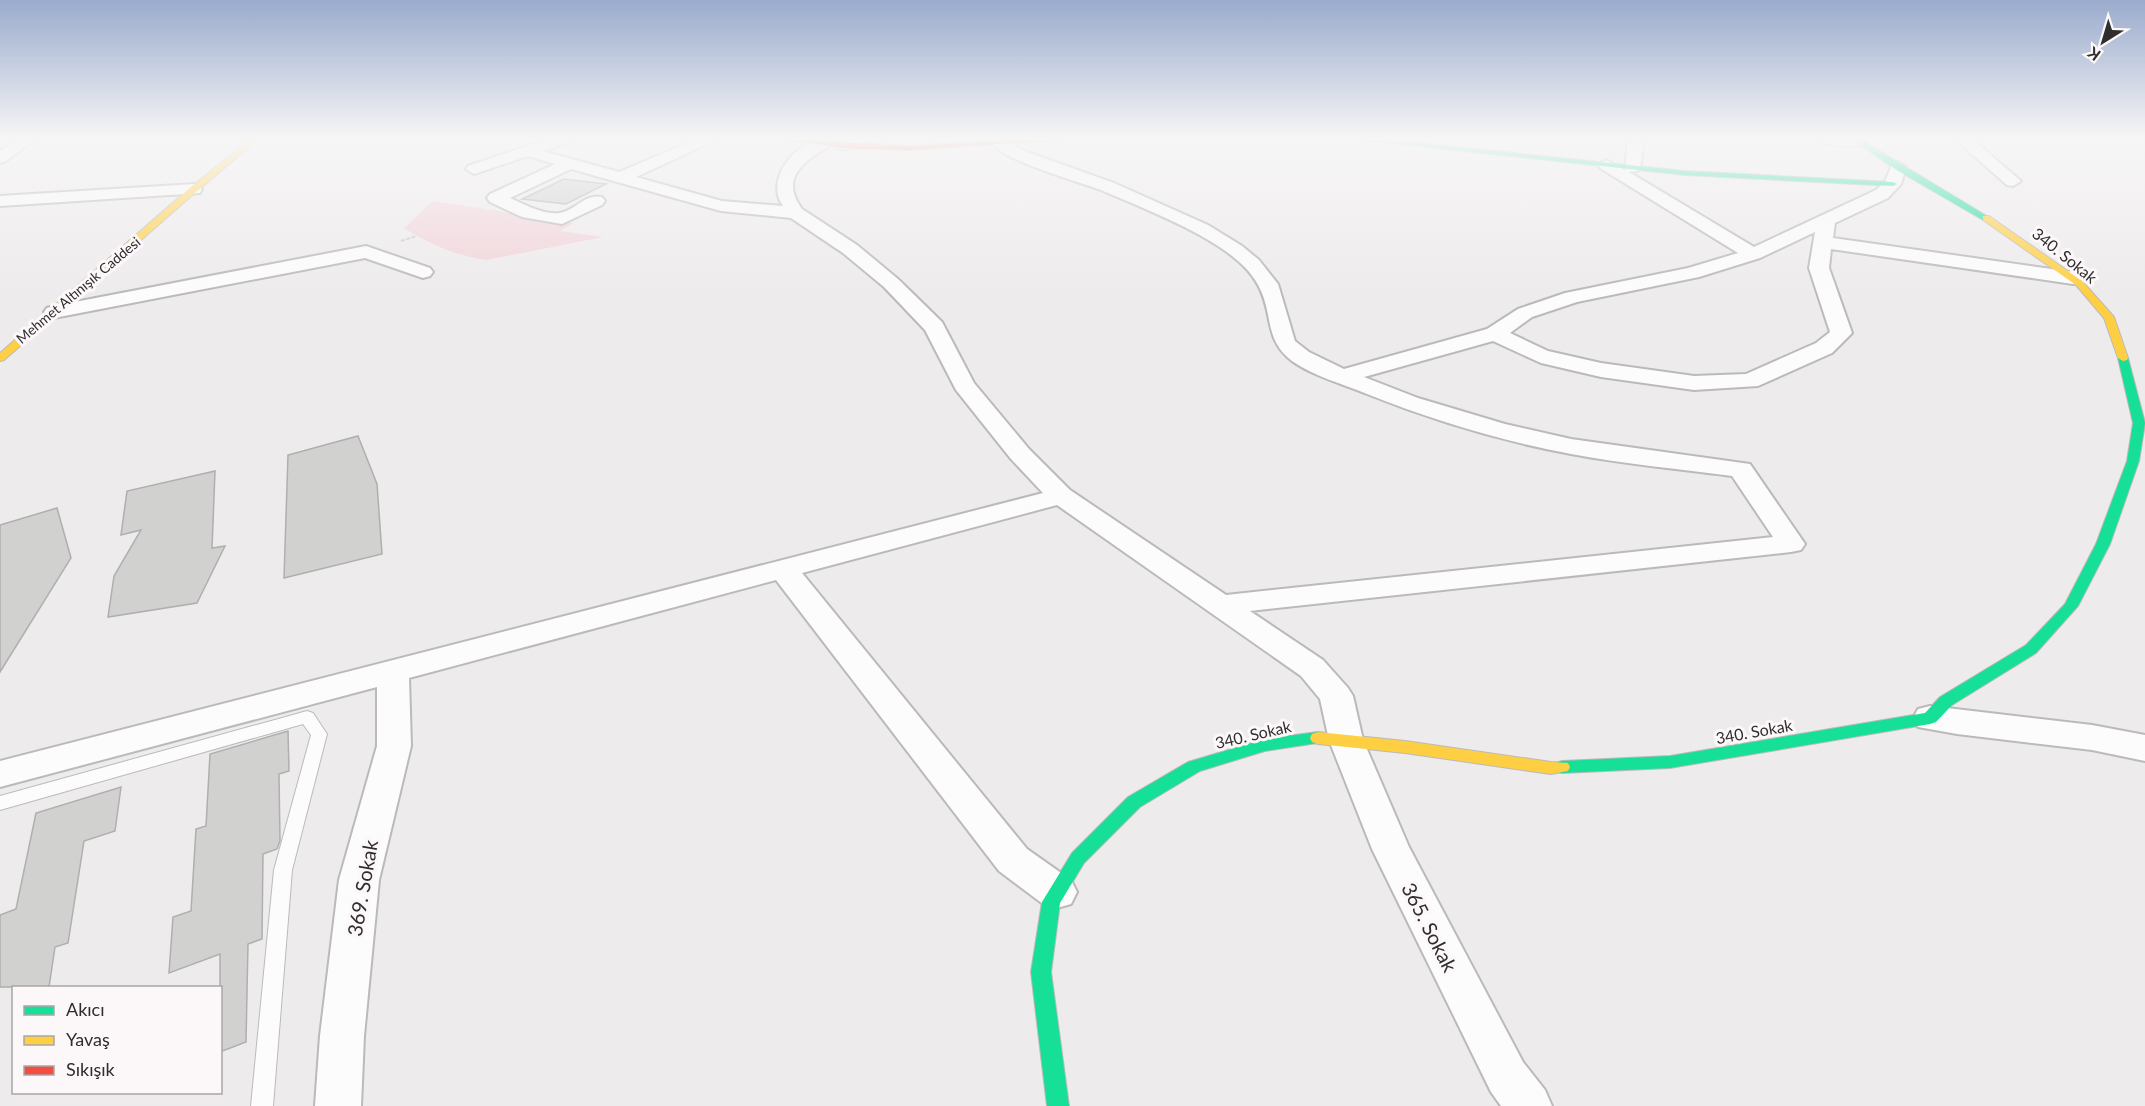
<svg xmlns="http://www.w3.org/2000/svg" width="2145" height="1106" font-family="Lato,sans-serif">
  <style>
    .green { fill: #f2d4da }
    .building { fill: #d1d1d0; stroke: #afafaf; stroke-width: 1.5 }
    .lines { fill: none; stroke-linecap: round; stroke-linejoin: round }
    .lane-casing { stroke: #bbbaba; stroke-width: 2 }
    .street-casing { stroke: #bbbaba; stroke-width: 4 }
    .fast-casing { stroke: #bbbaba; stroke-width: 2 }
    .slow-casing { stroke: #bbbaba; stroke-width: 2 }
    .jam-casing { stroke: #bbbaba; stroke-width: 2 }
    .path { stroke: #cdcccc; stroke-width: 2; stroke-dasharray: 4 1.5; stroke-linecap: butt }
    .lane { fill: #fcfcfc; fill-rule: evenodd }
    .street { fill: #fcfcfc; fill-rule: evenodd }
    .fast { fill: #16e098; fill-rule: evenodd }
    .slow { fill: #ffcf43; fill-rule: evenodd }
    .jam { fill: #f24e42; fill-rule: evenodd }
    .labels { text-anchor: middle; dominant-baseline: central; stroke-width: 6; stroke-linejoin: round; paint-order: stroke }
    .far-street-label { font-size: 14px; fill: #2f2d2d; stroke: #fcf7f8 }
    .street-label { font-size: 16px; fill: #2f2d2d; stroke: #fcf7f8 }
    .near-street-label { font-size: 20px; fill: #2f2d2d; stroke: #fcf7f8 }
  </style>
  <rect width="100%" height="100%" fill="#eeebec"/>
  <!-- green -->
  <path class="green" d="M433,201L574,223L560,231L603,237L486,260C458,256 428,244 404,228Z"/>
  <!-- building -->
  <path class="building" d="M564,179L606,184L566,204L522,199Z
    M358,436L377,484L382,554L284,578L288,455Z
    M215,471L212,548L225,546L197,603L108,617L114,576L141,530L121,535L127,491Z
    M57,508L71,558L0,672V525Z
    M288,731L289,771L279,774L280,841L277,849L263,854L262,939L248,944L246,1042L220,1052V954L169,973L173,917L191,911L196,829L206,826L210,754Z
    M121,787L115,831L84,841L68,943L55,947L49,987H0V915L16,909L36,813Z"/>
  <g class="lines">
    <!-- lane casing -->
    <g class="lane-casing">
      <path id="lane" d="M307,711L313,713L327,734L292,870L273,1106H251L274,870L311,735L303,724L0,810V796Z"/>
    </g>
    <!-- street casing -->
    <g class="street-casing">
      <path id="street" d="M18,139H36L6,161L0,163V151Z
        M548,139H571L569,142L543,151L619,172L697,139H718L636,177L722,201L783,206C762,177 803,134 828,141L831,144L828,147C802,162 780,179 802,209L857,245L898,279L942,322L974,383L1029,449L1070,490L1226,595L1773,537L1732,476C1679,469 1624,464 1571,454C1501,441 1432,420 1367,394C1343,384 1313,376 1292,361C1263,339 1274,313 1258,285C1246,262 1218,245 1196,233C1166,217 1132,203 1101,190C1077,181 1007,162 993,144L996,141H1006L1027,152L1114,183L1208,225L1242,246L1259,260L1278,284L1295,341L1309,352L1344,369L1487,329L1518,309L1565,293L1688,268L1738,253L1600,168L1598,165L1606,160L1625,170L1628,139H1644L1640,168L1638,171L1629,172L1754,247L1876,190L1885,182L1892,164L1898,162L1906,167L1901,184L1888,198L1835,223L1833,238L2073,272L2080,274L2083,278L2080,282L2073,284L1831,249L1829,268L1852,333L1832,353L1758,386L1694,390L1601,377L1541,363L1493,341L1364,377L1418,398L1505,424L1571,439L1750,464L1805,544L1801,550L1791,552L1250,611L1323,660L1348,688L1353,696L1363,740L1409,847L1523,1062L1545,1090L1552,1106H1501L1491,1092L1372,849L1329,740L1320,699L1301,676L1057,505L802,573L1027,849L1071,880L1077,892L1071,904L1057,908L1043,904L999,871L776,580L409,678L411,746L379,880L364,1036L361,1106H315L320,1036L339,880L377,746V687L0,787V761L1043,493L1011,459L956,390L925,330L884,287L843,253L791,218L721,211L571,169L510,198C524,204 543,215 559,213C575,211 585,193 602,197L605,201L602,205L562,224L522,217L490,202L487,198L490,194L555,164L528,156L474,174L466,169L468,166ZM1815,232L1809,268L1830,332L1816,343L1746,374L1694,376L1601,363L1548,351L1510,333L1532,317L1577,302L1699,277L1760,258Z
        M848,139H871L849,149H839L836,146Z
        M1819,139H1864L1866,141C1858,149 1827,147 1819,139Z
        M1955,139H1972L2021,181L2013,186L2007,185Z
        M194,184L202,189L200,193L0,206V196Z
        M366,246L430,268L433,272L430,276L423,278L365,258L54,318L47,316L44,312L47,308L54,306Z
        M1930,706L2092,725L2145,735V761L2092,750L1957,734L1918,727L1913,718L1918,709Z"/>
    </g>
    <!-- fast casing -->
    <g class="fast-casing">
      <path id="fast" d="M1352,139H1380L1685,171L1893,182L1897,184L1893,186L1685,175Z
        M1852,139H1860L1990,218L1983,220L1895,169Z
        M2123,355L2128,358L2145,423L2139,461L2110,544L2078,606L2036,653L1952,705L1936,722L1930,724L1670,768L1562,773L1556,771L1554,767L1556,763L1562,761L1670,756L1925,713L1940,697L2026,645L2065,604L2096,544L2127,461L2133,423L2118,358Z
        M1318,732L1324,734L1326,738L1324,742L1265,751L1200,771L1140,807L1084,863L1060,903L1051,972L1069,1106H1047L1031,972L1042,902L1072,853L1128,797L1188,762L1265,739Z"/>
    </g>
    <!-- slow casing -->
    <g class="slow-casing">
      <path id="slow" d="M251,139H259L197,191L4,360L0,361V353L191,187Z
        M1983,216H1989L2082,281L2114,317L2128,358L2127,360L2123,361L2118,358L2104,318L2076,285L1983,220Z
        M1318,732L1405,741L1551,762L1568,763L1570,767L1568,771L1551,774L1405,753L1318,744L1312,742L1310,738L1312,734Z"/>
    </g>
    <!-- jam casing -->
    <g class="jam-casing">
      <path id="jam" d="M780,139L909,146L1026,139H1075L909,150L844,148Z"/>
    </g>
    <!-- path -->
    <path class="path" d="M401,241L416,236"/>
    <!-- lane -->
    <use href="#lane" class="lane"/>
    <!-- street -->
    <use href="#street" class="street"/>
    <!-- fast -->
    <use href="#fast" class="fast"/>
    <!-- slow -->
    <use href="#slow" class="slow"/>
    <!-- jam -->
    <use href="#jam" class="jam"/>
  </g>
  <!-- sky -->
  <linearGradient id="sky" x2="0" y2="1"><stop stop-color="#9aabcd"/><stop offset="0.47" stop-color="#f7f6f6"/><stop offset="1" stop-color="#f7f6f6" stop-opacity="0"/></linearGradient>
  <rect width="2145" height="294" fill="url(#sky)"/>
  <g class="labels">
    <!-- far-street labels -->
    <g class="far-street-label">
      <text transform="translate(78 290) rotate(-40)">Mehmet Altınışık Caddesi</text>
    </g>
    <!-- street labels -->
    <g class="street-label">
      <text transform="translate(2065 255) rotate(39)">340. Sokak</text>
      <text transform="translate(1754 731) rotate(-10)">340. Sokak</text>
      <text transform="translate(1253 734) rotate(-13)">340. Sokak</text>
    </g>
    <!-- near-street labels -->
    <g class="near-street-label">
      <text transform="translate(362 888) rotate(-80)">369. Sokak</text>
      <text transform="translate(1430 927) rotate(63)">365. Sokak</text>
    </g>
  </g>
  <!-- legend -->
  <rect x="12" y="986" width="210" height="108" fill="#fcf7f8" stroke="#aaa6a7" stroke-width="1.5"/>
  <rect x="24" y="1006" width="30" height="9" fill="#16e098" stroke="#aaa6a7" stroke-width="1.5"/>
  <text x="66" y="1016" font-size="18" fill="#2f2d2d">Akıcı</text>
  <rect x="24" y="1036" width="30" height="9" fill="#ffcf43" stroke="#aaa6a7" stroke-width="1.5"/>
  <text x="66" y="1046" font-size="18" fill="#2f2d2d">Yavaş</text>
  <rect x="24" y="1066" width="30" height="9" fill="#f24e42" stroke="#aaa6a7" stroke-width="1.5"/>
  <text x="66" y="1076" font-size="18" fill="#2f2d2d">Sıkışık</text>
  <!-- north arrow -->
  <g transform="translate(2103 42) rotate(217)" stroke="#fcf7f8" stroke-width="4.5" paint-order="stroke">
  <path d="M0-4.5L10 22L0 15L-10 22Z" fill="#2f2d2d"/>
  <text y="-9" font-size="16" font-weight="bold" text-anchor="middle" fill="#2f2d2d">K</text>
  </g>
</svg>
